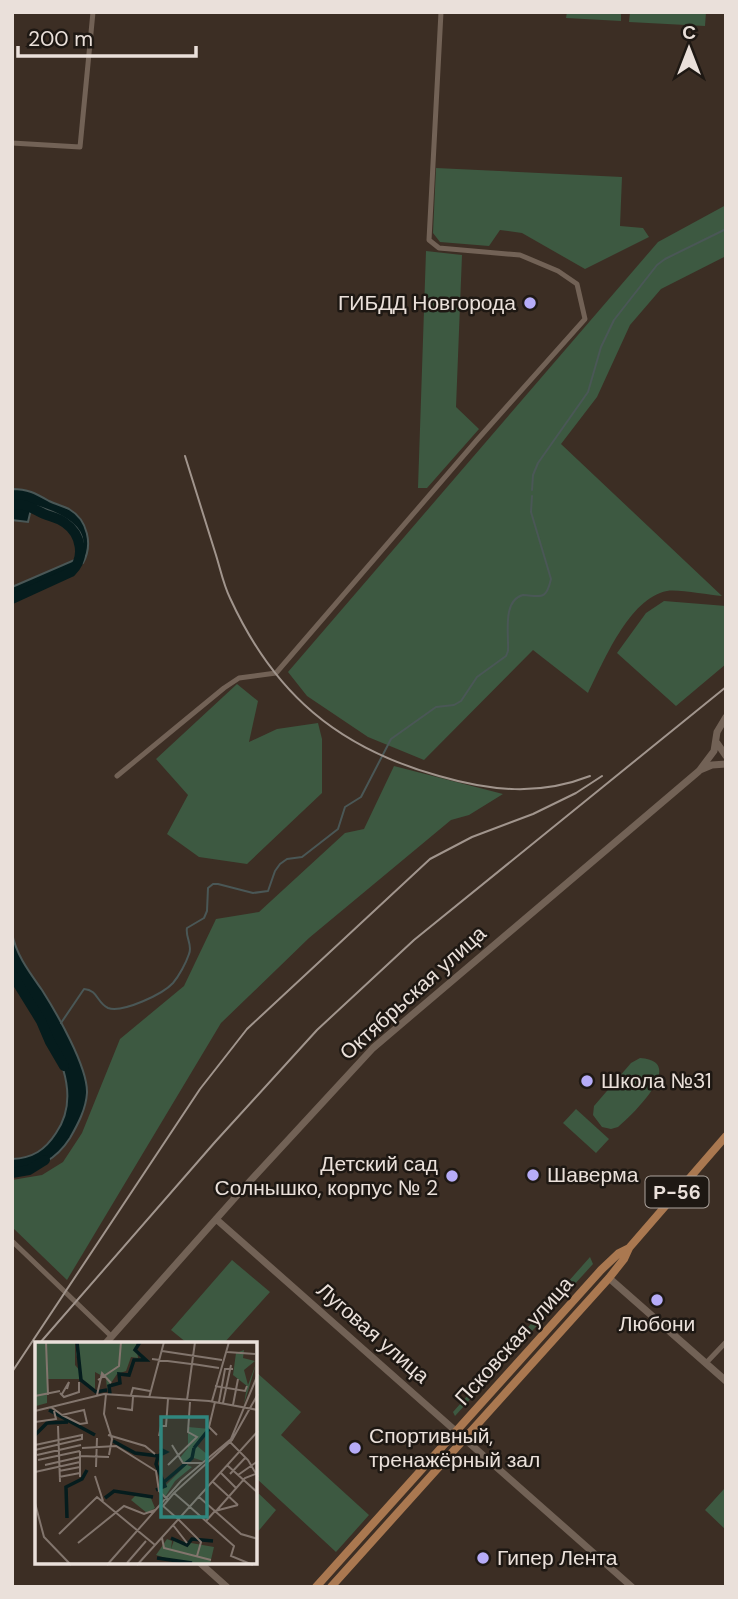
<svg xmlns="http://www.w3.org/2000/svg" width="738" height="1599" font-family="'DM Sans',sans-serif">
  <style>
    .green { fill: #3d5941 }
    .water { fill: #051c1d; stroke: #4a5756; stroke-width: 2 }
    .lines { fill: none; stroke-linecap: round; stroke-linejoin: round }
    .stream { stroke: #4a5756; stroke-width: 2 }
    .river { stroke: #051c1d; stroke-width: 10 }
    .street { stroke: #726256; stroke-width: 5 }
    .secondary { stroke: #726256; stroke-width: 7 }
    .primary { stroke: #aa7850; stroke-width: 8 }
    .rail { stroke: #a1958d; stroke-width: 2 }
    .poi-dot { fill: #b6acf8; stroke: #1e1813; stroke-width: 2.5 }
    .labels { text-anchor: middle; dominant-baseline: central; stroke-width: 5; stroke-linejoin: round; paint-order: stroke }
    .shield { fill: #1e1813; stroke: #ada49e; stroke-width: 2 }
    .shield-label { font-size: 19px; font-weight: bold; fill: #eae0da }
    .poi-label { font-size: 21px; fill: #eae0da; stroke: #1e1813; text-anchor: start }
    .street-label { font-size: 21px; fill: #eae0da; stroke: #1e1813 }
    .inset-river { fill: none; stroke: #051c1d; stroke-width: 3.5 }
    .inset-road { fill: none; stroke: #82756d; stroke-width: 2 }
    .view { fill: #30867e; fill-opacity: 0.15; stroke: #30867e; stroke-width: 3.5 }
    .inset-edge { fill: none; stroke: #eae0da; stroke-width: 3.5 }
  </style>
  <rect width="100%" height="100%" fill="#3c2e24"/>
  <!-- green -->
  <path class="green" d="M567,12H621V21L566,18Z
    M630,12H706L705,26L629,22Z
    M436,168L622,177L620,226L643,228L649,237L585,269L522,233L500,230L489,246L440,242L433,233Z
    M726,205V256L661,289L630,325L597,397L561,444L722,596C708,595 678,589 667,591C629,598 603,663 588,693L533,650L424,760L368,737L307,696L288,672L658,242Z
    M426,251L462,255L456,407L479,429L427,488H418Z
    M664,601L726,606V664L676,706L617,653L646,613Z
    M237,684L258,701L249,742L277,729L318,723L322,739V793L247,864L199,857L167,834L188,795L156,759Z
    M394,766L503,794L469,815L451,820L309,938L221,1023L67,1280L12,1227V1180L42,1175L63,1162L82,1133L120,1039L184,986L216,919L259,912L345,833L364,829Z
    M640,1058C689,1061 631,1116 618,1127L611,1129L602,1127L593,1115L594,1106L631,1063Z
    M576,1109L609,1139L596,1153L563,1123Z
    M590,1257L593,1264L455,1416L453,1412Z
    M232,1260L270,1292L224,1343H187L171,1330Z
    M256,1372L301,1412L281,1435L369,1515L336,1552L256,1478Z
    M724,1489L726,1490V1530L705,1510Z
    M256,1491L276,1510L256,1534Z"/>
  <!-- water -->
  <path class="water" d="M12,489C28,489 35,493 49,501C55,504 63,506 69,509C88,520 93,545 83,563L12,599V587L77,559C98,528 55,511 32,505L28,522L12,520Z
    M12,933C16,955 30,973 42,990C56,1012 88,1067 87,1093C86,1109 78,1124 70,1138C56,1160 38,1169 12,1171V1159C33,1158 45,1150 56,1133C86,1090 50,1037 28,999C24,991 14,980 12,971C10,960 12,945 12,933Z"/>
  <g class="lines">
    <!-- stream -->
    <path class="stream" d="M532,490L533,475L538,463L588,392L601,347L614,320L657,265L665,259L726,229
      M61,1023L84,989C98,990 97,1003 108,1008C123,1013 163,994 173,983C179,976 186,963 189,954C193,945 185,937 187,928L204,918L207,911L208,888L213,884H218L253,893L268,891L275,871L280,864L287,859L302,857L338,829L345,807L361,797L391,739L436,707L454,705L461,701L477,677L506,656L508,651C509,635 502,600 523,595C541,596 546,601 551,579L531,512L532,496"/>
    <!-- river -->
    <path class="river" d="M12,504C25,503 33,509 44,514C51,517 59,518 65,523C81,534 86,558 71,572L12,599
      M12,974L41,1021L50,1042L64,1066
      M12,1173L29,1170L45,1160"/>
    <!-- street -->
    <path class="street" d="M12,143L80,147L93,12
      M117,776L224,688L239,678L276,673L477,440L585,319L577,284L558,271L520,255L439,248L429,240L441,12
      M12,1241L111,1336
      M706,1363L726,1342"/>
    <!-- secondary -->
    <path class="secondary" d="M717,743L726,756
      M700,770L712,765L726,764
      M216,1219L632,1587
      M609,1278L726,1381
      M105,1344L241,1191L373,1048L699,771L714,751L717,732L726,717
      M199,1562L227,1587"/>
    <!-- primary -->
    <path class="primary" d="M316,1587L601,1270L619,1253L629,1248
      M331,1587L609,1278L624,1259L629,1248L726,1136"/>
    <!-- rail -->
    <path class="rail" d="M185,456C195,488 205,520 215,552C220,567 223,584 230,598C274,694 338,748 439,776C491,791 539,796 590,776
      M39,1344L215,1142L317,1030L414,940L726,687
      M12,1372L200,1089L247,1029L430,859L472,837L533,814L576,793L602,776"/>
  </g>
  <!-- markers -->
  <g class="poi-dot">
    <circle cx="530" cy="303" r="7"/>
    <circle cx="587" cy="1081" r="7"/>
    <circle cx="533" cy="1175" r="7"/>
    <circle cx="452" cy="1176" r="7"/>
    <circle cx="657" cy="1300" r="7"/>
    <circle cx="355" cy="1448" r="7"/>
    <circle cx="483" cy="1558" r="7"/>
  </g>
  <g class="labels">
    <!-- shield labels -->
    <rect class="shield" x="645.5" y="1176.5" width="63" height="31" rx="5"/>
    <g class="shield-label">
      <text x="677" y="1192">Р-56</text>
    </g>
    <!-- poi labels -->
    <g class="poi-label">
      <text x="516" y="303" text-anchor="end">ГИБДД Новгорода</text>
      <text x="601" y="1081">Школа №31</text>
      <text x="438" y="1164" text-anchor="end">Детский сад<tspan x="438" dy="24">Солнышко, корпус № 2</tspan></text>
      <text x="547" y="1175">Шаверма</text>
      <text x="657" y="1324" text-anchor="middle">Любони</text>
      <text x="369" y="1436">Спортивный,<tspan x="369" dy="24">тренажёрный зал</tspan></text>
      <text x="497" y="1558">Гипер Лента</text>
    </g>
    <!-- street labels -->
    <g class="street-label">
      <text transform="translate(413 993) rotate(-42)">Октябрьская улица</text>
      <text transform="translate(373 1333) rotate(41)">Луговая улица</text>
      <text transform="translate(514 1341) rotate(-48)">Псковская улица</text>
    </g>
  </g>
  <!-- overview -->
  <g transform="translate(35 1342)">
    <rect width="222" height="222" fill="#3c2e24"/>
    <path d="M0,0H40V23L46,30L44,37H12V61L1,64L0,68ZM44,0H101L103,16L96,15L91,29L82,32L72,47L71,36L60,30V47L47,37L41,11ZM209,8L208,16L220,19L209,28L213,43L222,19L209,62L212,44L198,33L201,11ZM153,85L175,87L161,103L174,114L168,119L159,116L152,123L157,125L140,139L130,155L125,149L151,123L144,117L153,106ZM101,153L115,154L120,166L112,171L96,158ZM132,197L137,199L136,207L139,198L179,205L175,222H129L147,221L121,213Z" fill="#3d5941"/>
    <path class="inset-river" d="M42,0L46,38L61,50L72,48M75,52L74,44L85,41L84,32L94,33L99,18H111L100,8L105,0M14,68L60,93M0,93L12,81L33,80M78,99L100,111L123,114M159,106L174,87M129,140L157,116L159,106M121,148L130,144L121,122L123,114L131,110L125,107M70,156L79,149L118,155M32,176L31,145L47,137L52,128M136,196L152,203L157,197L178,199M122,216L157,221"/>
    <path class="inset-road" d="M11,0L13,53M127,9L187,18M192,10L220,12M117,17L156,22M158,22L184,26M63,38L84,24L86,0M180,44L210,49L212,44M25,51L29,55L44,50V40M27,52L34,40L32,47M71,52L69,72L77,97L74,113M62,53L67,31L76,41M96,53L98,46L115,49M0,54L25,49M114,56L129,0M152,58L160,0M177,59L194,0M180,60L174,85L182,93M184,60L190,27H198M188,61L196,23M198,63L203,37M16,65L27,73L49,68L52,81L45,82L27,73M82,66L97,68L98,55M0,69L69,52L174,59L223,68M0,80L21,77L19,69M23,84L25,140M73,93L110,104L120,112M124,94L126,84H131L133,57M195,100L213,118L223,135M0,103L47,93V97L0,108M137,103L148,121H168M47,106L81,104L121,129L124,149L133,158M2,113L46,103M45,114L74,115M3,118L45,109M10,123L45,115M133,123L162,95L153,90L155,60M192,123L223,151M61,125L62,96M24,129L45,125M0,130L45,120M185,130L201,146M195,132L211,115M203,133L223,119M60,134L68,159M24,135L45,131M45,135V109M177,139L203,163M139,151L128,164L143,177M164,155L206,192L223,197M0,161L9,195L36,223M154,164L139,151L197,98L223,52M155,165L199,204L196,214L218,223M182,168L210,136L223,131M143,177L166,200L162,214M171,179L180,169L203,163M138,183L152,201M24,192L62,155L120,203M127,196L129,206L176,218M43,201L89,164L109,172L120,168M92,221L111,199M72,223L146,139L196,97L223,32M102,223L223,89"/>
    <path class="view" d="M126,75H172V175H126Z"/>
    <rect width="222" height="222" class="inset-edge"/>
  </g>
  <!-- border -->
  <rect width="738" height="1599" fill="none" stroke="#eae0da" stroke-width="28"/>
  <!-- north arrow -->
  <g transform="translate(689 49)" stroke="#1e1813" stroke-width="5" paint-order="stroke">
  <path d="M0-5L12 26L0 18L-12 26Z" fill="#eae0da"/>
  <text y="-10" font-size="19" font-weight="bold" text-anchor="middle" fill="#eae0da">С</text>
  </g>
  <!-- scale -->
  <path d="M18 46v10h178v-10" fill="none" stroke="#eae0da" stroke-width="3.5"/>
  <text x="28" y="46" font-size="21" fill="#eae0da" stroke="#1e1813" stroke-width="5" paint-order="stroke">200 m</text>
</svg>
